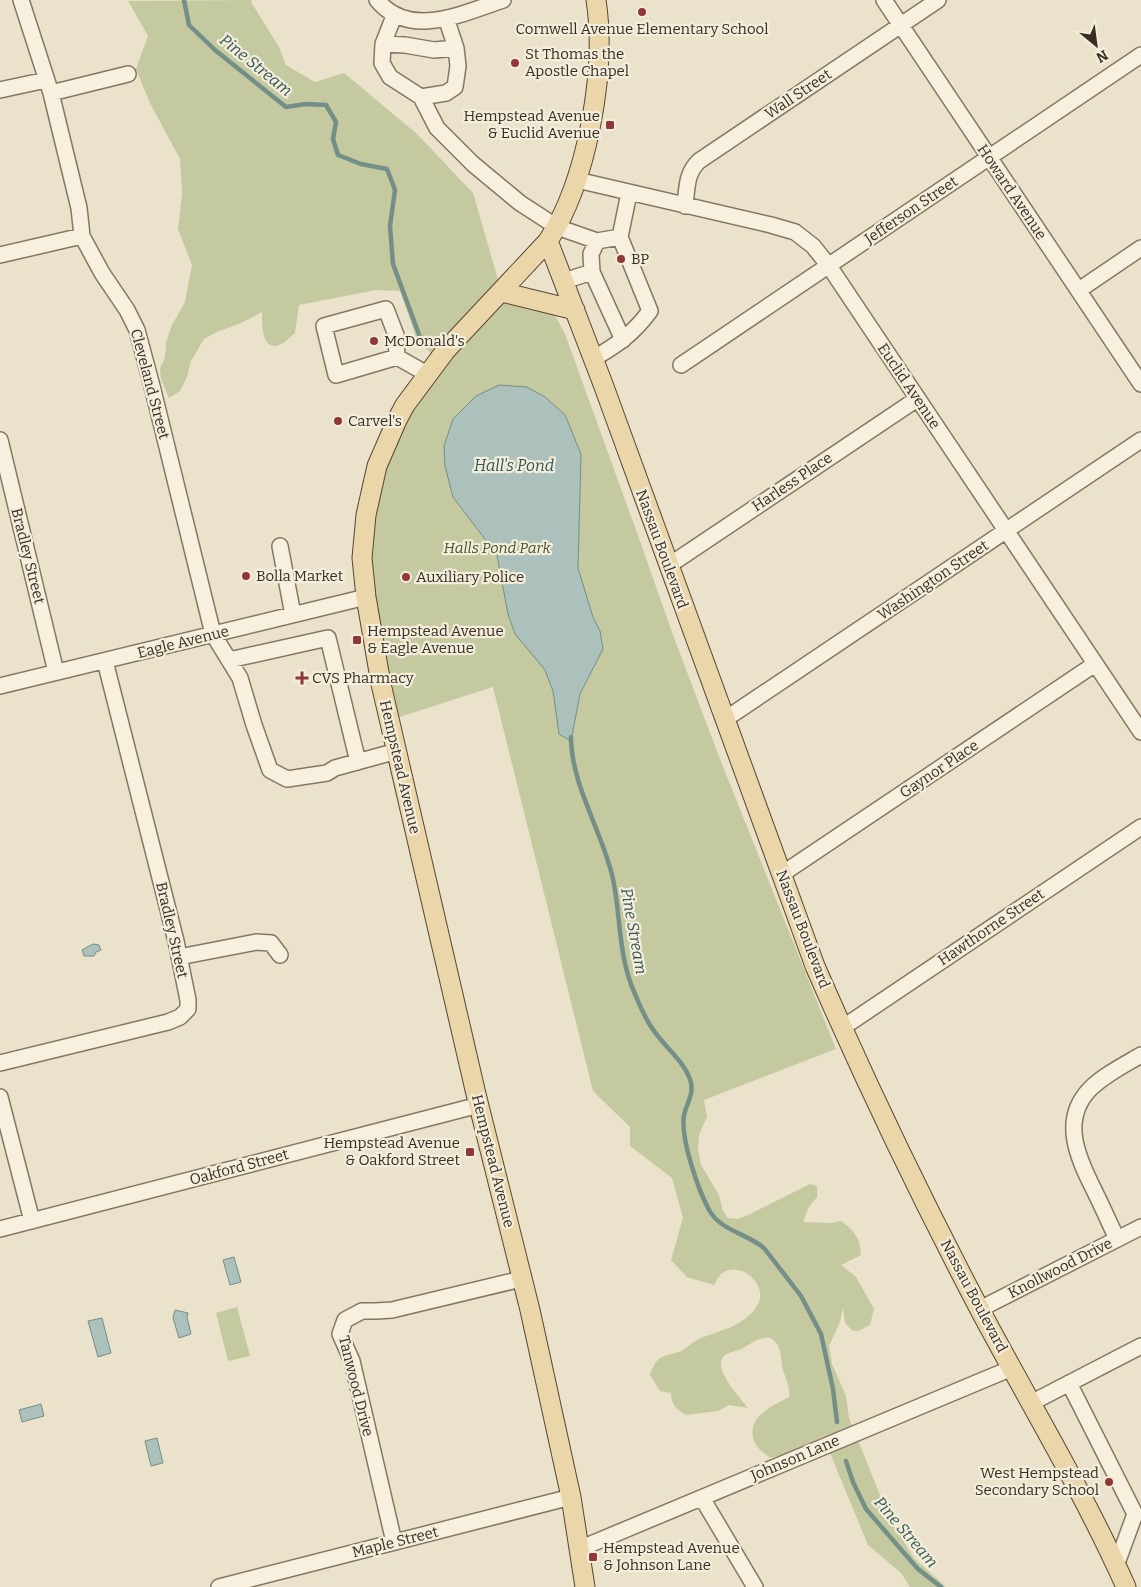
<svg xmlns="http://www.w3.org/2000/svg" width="1141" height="1587" font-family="Bitter,serif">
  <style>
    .green { fill: #c4c9a0 }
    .water { fill: #acc1bb; stroke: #738f88 }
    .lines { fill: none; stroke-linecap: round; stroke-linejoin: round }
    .stream { stroke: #738f88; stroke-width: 4.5 }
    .minor-casing { stroke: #877661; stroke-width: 18 }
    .major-casing { stroke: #564534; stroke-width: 21 }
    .minor { stroke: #f7f0df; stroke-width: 15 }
    .major { stroke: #ead6a9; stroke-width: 19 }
    .poi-dot { fill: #913737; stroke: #f3eddb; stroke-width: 2 }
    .labels { text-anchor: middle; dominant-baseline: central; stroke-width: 4.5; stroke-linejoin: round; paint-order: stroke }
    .poi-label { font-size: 15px; fill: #392e23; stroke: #f3eddb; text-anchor: start }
    .street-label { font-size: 15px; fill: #392e23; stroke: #f3eddb }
    .park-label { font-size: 15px; font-style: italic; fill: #49542b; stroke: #f3eddb }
    .water-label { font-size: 16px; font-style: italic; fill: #345756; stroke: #f3eddb }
  </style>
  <rect width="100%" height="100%" fill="#ebe2cc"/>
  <!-- green -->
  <path class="green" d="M252,0L251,2L279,47L286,65L315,82L344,73L417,134L473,193L502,293L546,306L556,317L565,334L640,541L673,635L720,759L836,1049L704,1100L707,1117L699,1135L698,1149L701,1165L719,1195L723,1211L728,1218L738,1219L748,1215L810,1184L817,1186V1197L809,1207L803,1222L832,1223L841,1221C854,1230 861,1239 861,1255L841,1265L856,1277L874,1309L870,1325L858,1331H853L845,1323L843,1308L840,1322L829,1346L832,1364L846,1396L849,1418L888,1515L914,1558L946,1587H910L901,1573L868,1545L823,1436C806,1447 790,1454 770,1458C766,1454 758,1449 756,1445C742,1419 772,1406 789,1397C790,1386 785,1377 782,1367C781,1362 782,1356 780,1351C772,1327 756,1341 743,1348C738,1351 729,1352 725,1355C710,1367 741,1398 748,1408L729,1405L718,1411L686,1415C676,1409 671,1405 671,1393L660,1391L650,1375C658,1353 662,1358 681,1351C687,1348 691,1343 697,1340C718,1330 746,1327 758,1304C769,1283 737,1258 720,1275C717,1278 716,1282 714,1285L687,1277L671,1260L683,1218L672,1178L630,1146V1127L593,1091L493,687L387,721L359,557L377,460L437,359L421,344L415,342V334L400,291L376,290L299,305L295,333C290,337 285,343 279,345C261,352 262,321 262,312L241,323L217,332L204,339L191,361L187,377L180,391L169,398L161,379L160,368L165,358L166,342L172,325L185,302L192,265L178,229L182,193L180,159L150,103L136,69L148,36L128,1Z
    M237,1307L250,1356L228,1361L216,1313Z"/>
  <!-- water -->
  <path class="water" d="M499,385L527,387L545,397L565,415L581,454L578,568L593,617L600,631L603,649L580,694L571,741L559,734L553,691L545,670L515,634L508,614L497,555L453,497L445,466L444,446L453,419L476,396Z
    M93,944L99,945L101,950L96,952L94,956H84L82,950Z
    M234,1257L241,1282L230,1285L223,1260Z
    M175,1310L188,1313L187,1317L191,1334L179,1338L173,1318Z
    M102,1318L111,1353L98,1357L88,1321Z
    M41,1404L44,1416L22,1422L19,1410Z
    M157,1438L163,1463L151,1466L145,1441Z"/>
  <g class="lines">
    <!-- stream -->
    <path class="stream" d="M184,0L189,25L215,50L286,107L306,104L326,105L336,122L333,139L338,155L361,164L387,169L395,190L390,226L393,264L421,340
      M571,737C571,785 603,833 613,879C621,917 618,957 635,994C639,1004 644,1015 650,1025C661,1044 682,1058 690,1079C695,1093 687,1102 684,1115C680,1138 698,1189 709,1210C721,1231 746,1233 764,1248L801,1296L821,1334L833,1389L837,1422
      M846,1461L853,1482L866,1509L918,1569L941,1587"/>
    <!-- minor casing -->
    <g class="minor-casing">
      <path id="minor" d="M21,0L51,93L79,208L82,236L102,273L127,310L137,330L152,386L213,634L240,678L254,725L270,770L287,779L327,773L335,768L397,751
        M377,0C410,40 463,13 503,0
        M884,0L1141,384
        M446,18L456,48
        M383,44L394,16
        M0,90L46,80
        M51,93L128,74
        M421,97L446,93L455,87L458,66L456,48L434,50L405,45L383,44L382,63L390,77L421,97L437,128L473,164L520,203L557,227L597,241L620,237
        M577,180L771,225L795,232L813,246L829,266L1141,732
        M685,206C687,189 686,173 699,161L938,0
        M0,255L82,236
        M592,272L623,340
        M564,281L592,272L591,254L597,241
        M1079,290L1141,248
        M397,357L396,335L386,309L324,326L336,375L397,357L427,374
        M593,359C618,344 632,335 650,311L620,237L629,193
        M681,365L1141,55
        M0,440L56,672
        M280,546L293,615
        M668,566L917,399
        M229,660L328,638L358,762
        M0,686L366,597
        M724,720L1141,440
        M782,874L1095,664
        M179,957L256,942L271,943L280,955
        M842,1028L1141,827
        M0,1063L168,1022L180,1017L188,1009V1000L176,941L105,661
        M0,1097L32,1221
        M0,1229L479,1105
        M1117,1239C1109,1222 1102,1206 1094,1190C1078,1158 1060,1120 1090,1089C1104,1075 1124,1065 1141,1055
        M980,1309L1141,1227
        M1069,1383L1135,1514L1116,1566
        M1031,1403L1141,1346
        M702,1498L755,1587
        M394,1542L352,1361L340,1334L345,1320L362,1311H376L392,1310L521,1279
        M579,1549L1012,1368
        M219,1587L571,1497"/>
    </g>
    <!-- major casing -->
    <g class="major-casing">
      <path id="major" d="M548,241L603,384L815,966C866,1083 921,1198 980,1310C1029,1402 1083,1491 1126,1587
        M502,292L575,310
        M585,1587L571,1497L530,1310L476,1094L381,684L366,597L362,558L366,515L377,466L397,420L405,405L446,350L548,241C587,181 607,71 596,0"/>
    </g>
    <!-- minor -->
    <use href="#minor" class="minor"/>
    <!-- major -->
    <use href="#major" class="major"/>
  </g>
  <!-- markers -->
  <g class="poi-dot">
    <circle cx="642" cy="12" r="5"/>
    <circle cx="515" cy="63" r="5"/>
    <rect x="605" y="120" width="10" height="10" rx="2.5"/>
    <circle cx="621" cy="259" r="5"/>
    <circle cx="374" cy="341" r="5"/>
    <circle cx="338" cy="421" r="5"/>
    <circle cx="246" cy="576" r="5"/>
    <circle cx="406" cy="577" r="5"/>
    <rect x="352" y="635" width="10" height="10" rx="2.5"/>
    <path d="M299.5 670.5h5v5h5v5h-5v5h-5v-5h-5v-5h5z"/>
    <rect x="465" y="1147" width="10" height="10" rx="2.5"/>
    <circle cx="1109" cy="1482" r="5"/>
    <rect x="588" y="1552" width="10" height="10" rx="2.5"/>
  </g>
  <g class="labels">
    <!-- poi labels -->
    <g class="poi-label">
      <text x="642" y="29" text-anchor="middle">Cornwell Avenue Elementary School</text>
      <text x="525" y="54">St Thomas the<tspan x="525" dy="17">Apostle Chapel</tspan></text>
      <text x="600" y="116" text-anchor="end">Hempstead Avenue<tspan x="600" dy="17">&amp; Euclid Avenue</tspan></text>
      <text x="631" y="259">BP</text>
      <text x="384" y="341">McDonald's</text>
      <text x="348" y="421">Carvel's</text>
      <text x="256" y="576">Bolla Market</text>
      <text x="416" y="577">Auxiliary Police</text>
      <text x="367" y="631">Hempstead Avenue<tspan x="367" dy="17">&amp; Eagle Avenue</tspan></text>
      <text x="312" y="678">CVS Pharmacy</text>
      <text x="460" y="1143" text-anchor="end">Hempstead Avenue<tspan x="460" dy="17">&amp; Oakford Street</tspan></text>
      <text x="1099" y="1473" text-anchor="end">West Hempstead<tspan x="1099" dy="17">Secondary School</tspan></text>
      <text x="603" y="1548">Hempstead Avenue<tspan x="603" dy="17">&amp; Johnson Lane</tspan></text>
    </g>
    <!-- street labels -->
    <g class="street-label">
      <text transform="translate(798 94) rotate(-34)">Wall Street</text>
      <text transform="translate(1012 192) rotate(56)">Howard Avenue</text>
      <text transform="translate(911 210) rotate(-34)">Jefferson Street</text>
      <text transform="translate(150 384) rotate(75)">Cleveland Street</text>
      <text transform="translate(909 386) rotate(56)">Euclid Avenue</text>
      <text transform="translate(792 482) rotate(-34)">Harless Place</text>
      <text transform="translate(662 549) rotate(70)">Nassau Boulevard</text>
      <text transform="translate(28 556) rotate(76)">Bradley Street</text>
      <text transform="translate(933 580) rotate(-34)">Washington Street</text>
      <text transform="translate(183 642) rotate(-14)">Eagle Avenue</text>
      <text transform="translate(400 767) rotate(77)">Hempstead Avenue</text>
      <text transform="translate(939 769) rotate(-34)">Gaynor Place</text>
      <text transform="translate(991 927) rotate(-34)">Hawthorne Street</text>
      <text transform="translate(803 929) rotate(69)">Nassau Boulevard</text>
      <text transform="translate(172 930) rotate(77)">Bradley Street</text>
      <text transform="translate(493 1161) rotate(76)">Hempstead Avenue</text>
      <text transform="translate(239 1167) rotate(-15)">Oakford Street</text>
      <text transform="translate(1060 1268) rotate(-27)">Knollwood Drive</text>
      <text transform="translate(974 1296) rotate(62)">Nassau Boulevard</text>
      <text transform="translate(356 1386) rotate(76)">Tanwood Drive</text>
      <text transform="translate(795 1458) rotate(-23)">Johnson Lane</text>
      <text transform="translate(395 1542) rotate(-14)">Maple Street</text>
    </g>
    <!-- park labels -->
    <g class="park-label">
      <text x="497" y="548">Halls Pond Park</text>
    </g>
    <!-- water labels -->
    <g class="water-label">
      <text transform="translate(256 65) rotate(39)">Pine Stream</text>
      <text x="514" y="465">Hall's Pond</text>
      <text transform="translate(634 931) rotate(80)">Pine Stream</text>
      <text transform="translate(906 1532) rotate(49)">Pine Stream</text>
    </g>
  </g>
  <!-- north arrow -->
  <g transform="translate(1096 45) rotate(151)" stroke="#f3eddb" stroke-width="4" paint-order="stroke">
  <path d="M0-4L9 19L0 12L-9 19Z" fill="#392e23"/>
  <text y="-8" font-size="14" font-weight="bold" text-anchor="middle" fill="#392e23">N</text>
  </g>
</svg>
